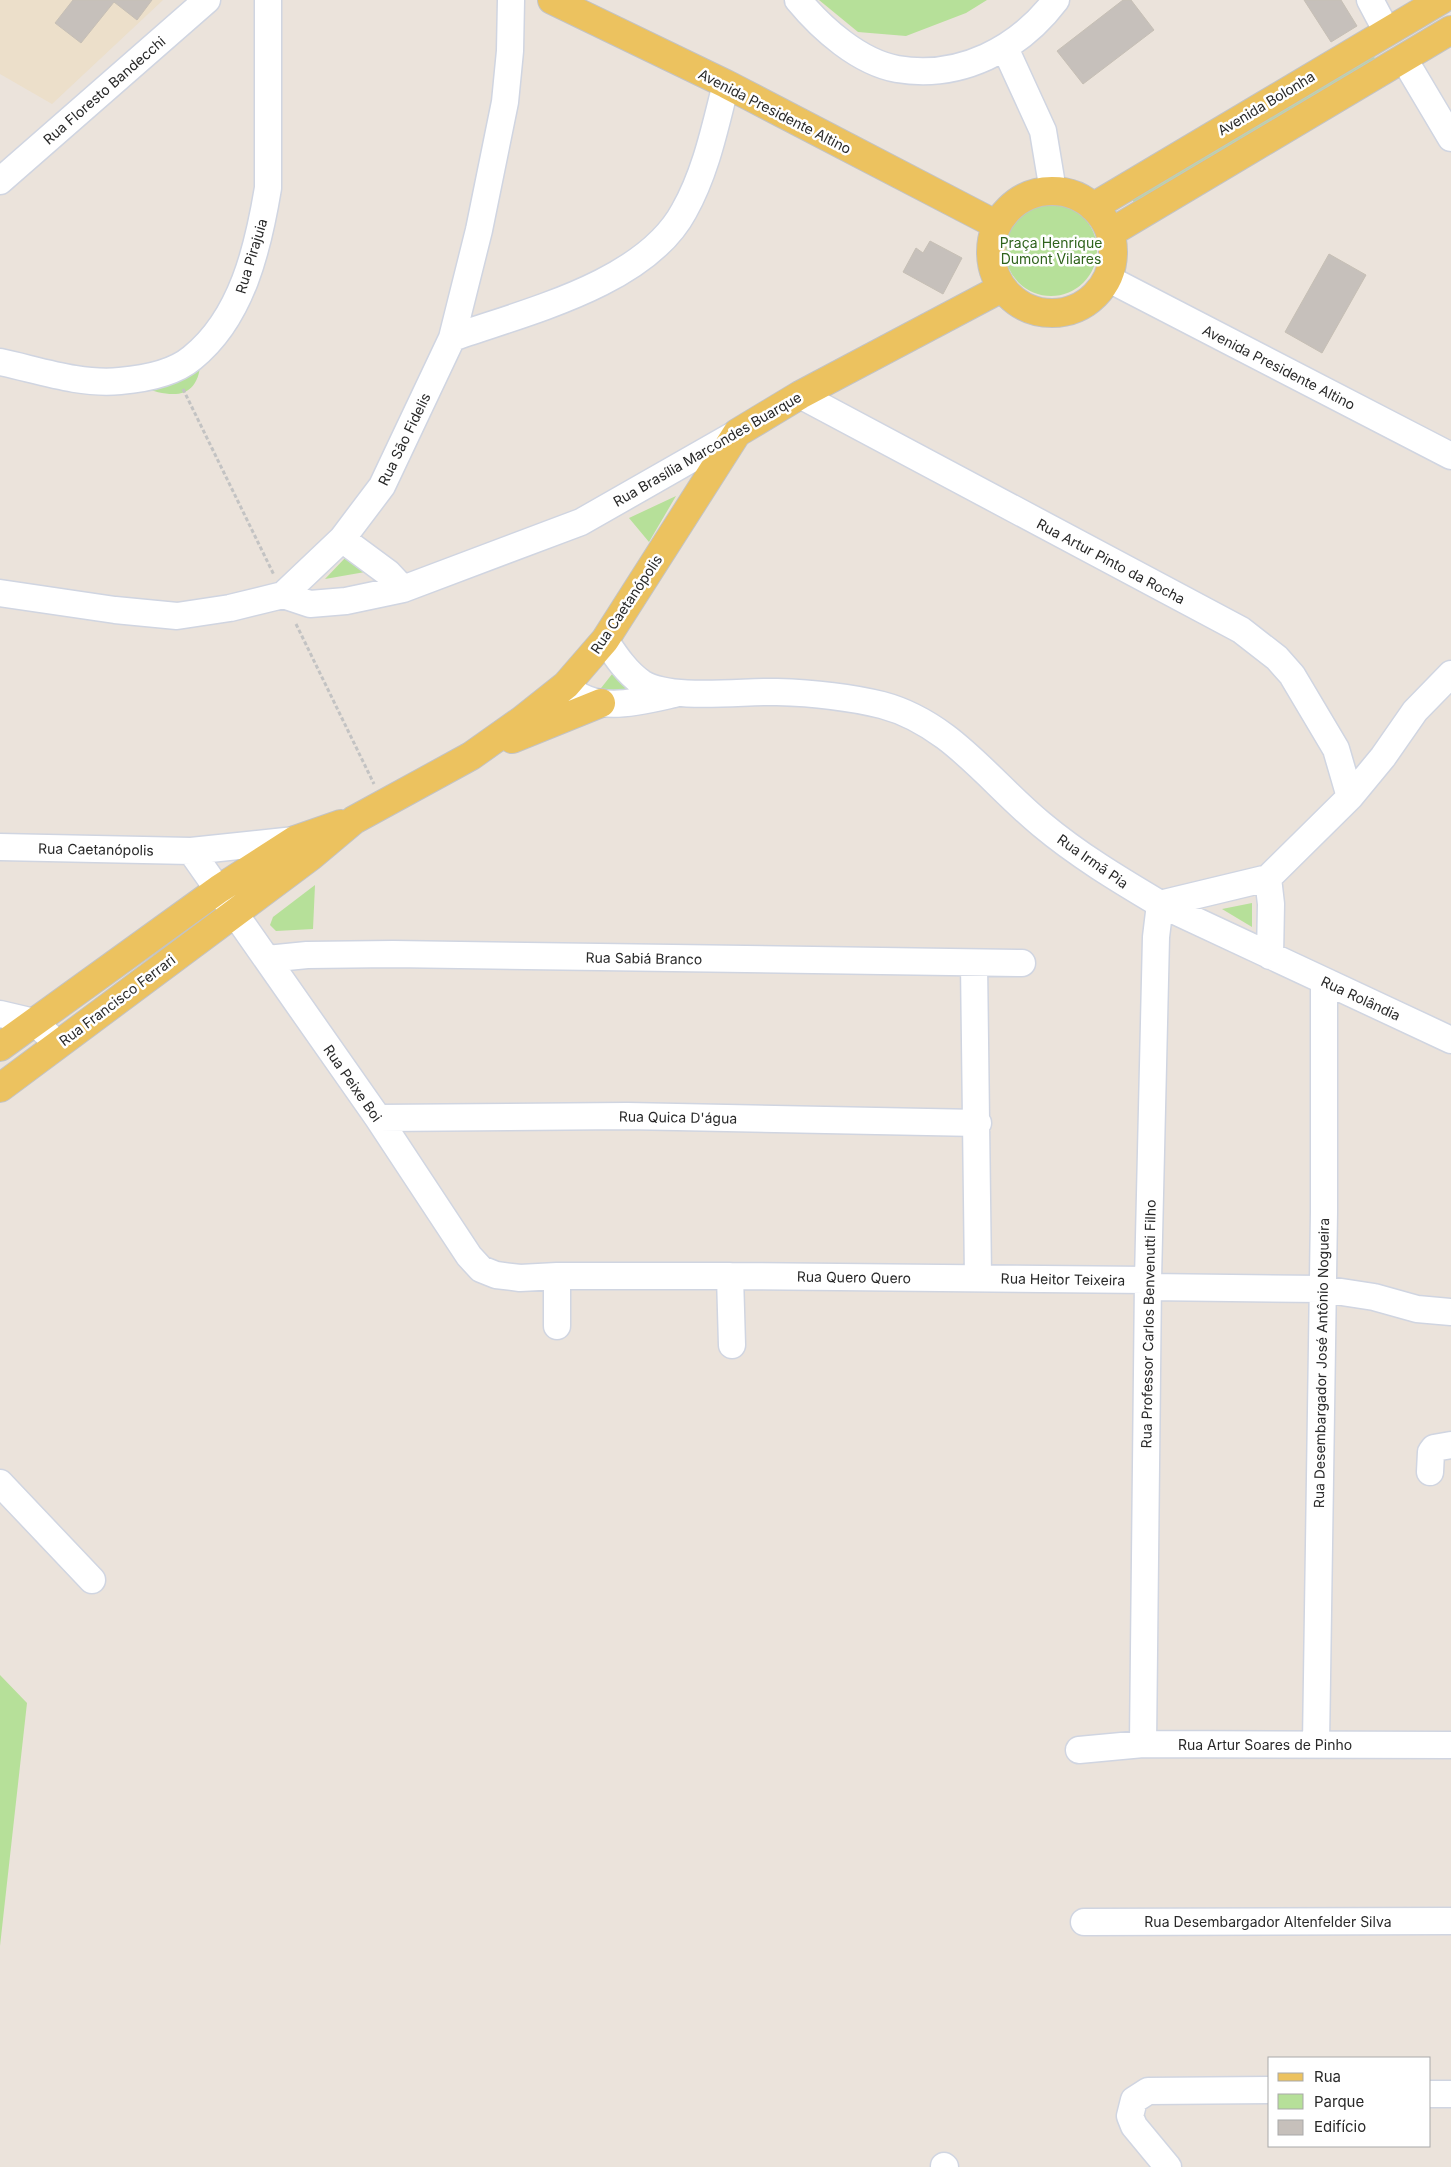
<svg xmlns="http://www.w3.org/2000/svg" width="1451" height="2167" font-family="Inter,sans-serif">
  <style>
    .education { fill: #ecdfca }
    .green { fill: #b6e099 }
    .building { fill: #c6c0bb; stroke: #c6bfb5 }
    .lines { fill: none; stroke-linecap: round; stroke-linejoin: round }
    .minor-casing { stroke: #d0d5e1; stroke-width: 29 }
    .major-casing { stroke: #c3c3c3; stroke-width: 30 }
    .path { stroke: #c3c3c3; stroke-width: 3; stroke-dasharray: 4 2.5; stroke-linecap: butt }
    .minor { stroke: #fff; stroke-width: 26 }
    .major { stroke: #ecc25f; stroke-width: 28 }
    .labels { text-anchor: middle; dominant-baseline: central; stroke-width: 5; stroke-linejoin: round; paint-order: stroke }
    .street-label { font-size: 14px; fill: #292929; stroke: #fff }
    .park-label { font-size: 14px; fill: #2f631c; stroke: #fff }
  </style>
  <rect width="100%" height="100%" fill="#ebe3db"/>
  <!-- education -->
  <path class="education" d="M0,0H163L52,104L0,74Z"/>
  <!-- green -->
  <path class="green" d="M819,0H987L966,13L906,36L858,32Z
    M1372,54L1377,61L1135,204L1131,198Z
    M1005 250a46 46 0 1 1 92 0a46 46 0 1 1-92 0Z
    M201,356C200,400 175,399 141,387Z
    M676,496L649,542L629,518Z
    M345,558L365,572L325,579Z
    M620,664L635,686L594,697Z
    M315,885L313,929L276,931L270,925L273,917Z
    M1252,903V927L1222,909Z
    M0,1675L27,1703L0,1946Z"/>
  <!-- building -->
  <path class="building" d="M73,0H152L137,20L114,2L81,43L55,23Z
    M1123,0H1131L1154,30L1083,84L1057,51Z
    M1304,0H1341L1357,26L1331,42Z
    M930,241L962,258L943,294L903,272L916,248L923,253Z
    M1329,254L1366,275L1322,353L1285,332Z"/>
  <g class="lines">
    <!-- minor casing -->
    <g class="minor-casing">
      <path id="minor" d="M798,0C822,29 859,62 897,69C960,80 1019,49 1056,0
        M1370,0L1387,32
        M1005,48L1043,131L1053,191
        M1404,59L1451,138
        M0,181L207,0
        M1107,278L1451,456
        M452,338C525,312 645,284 684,211C706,172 715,127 726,84
        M0,362C38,370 80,385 120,381C143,379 174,373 192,358C242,318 258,248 268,188V0
        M800,395L1241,630L1277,658L1292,675L1336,749L1350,797
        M342,539L388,573L403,589
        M0,593L115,610L177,616L230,608L283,595L342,539L382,486L452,338L479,230L505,102L510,51L511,0
        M283,595L310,604L346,601L403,589L581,522L737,433
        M605,640C615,655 626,672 642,683C671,701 742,691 777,692C814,693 845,696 882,705C950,723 989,781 1041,824C1078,855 1118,879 1160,904L1268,878L1350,797L1383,757L1415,711L1451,674
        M566,685C593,715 639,702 674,694
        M0,847L191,851L295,840
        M191,851L378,1118L469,1256L481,1269L496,1275L520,1278L557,1276H730L1148,1280
        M1268,878L1271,904L1270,956
        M267,959L307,955L393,954L1022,963
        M974,963L978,1278
        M0,1014L34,1022L58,1044
        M378,1118L627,1116L978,1123
        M730,1276L732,1345
        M1148,1287L1322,1289L1374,1297L1417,1309L1451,1312
        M557,1326V1276
        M1430,1472L1431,1452L1434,1448L1451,1445
        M0,1483L92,1580
        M1143,1744L1148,1280L1156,937L1160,904L1451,1040
        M1316,1744L1324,1212V981
        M1079,1750L1143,1744L1451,1745
        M1084,1922L1451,1921
        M1430,2094H1451
        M944,2166L945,2167
        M1168,2167L1134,2126L1130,2116L1134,2100L1148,2091L1270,2090"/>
    </g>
    <!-- major casing -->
    <g class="major-casing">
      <path id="major" d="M552,0L726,84L997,225
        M991 252a61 61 0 1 1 122 0a61 61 0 1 1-122 0Z
        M1093,207L1441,0
        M1110,233L1451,30
        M512,739L601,703
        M0,1047L219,889L295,840L341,824
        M0,1088L310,857L354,820L471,756L522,720L566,685L605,640L737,433L800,395L1002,288"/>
    </g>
    <!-- path -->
    <path class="path" d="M183,389L274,575
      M296,624L374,784"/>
    <!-- minor -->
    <use href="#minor" class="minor"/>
    <!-- major -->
    <use href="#major" class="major"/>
  </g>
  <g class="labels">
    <!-- street labels -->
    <g class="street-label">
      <text transform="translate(104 90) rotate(-41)">Rua Floresto Bandecchi</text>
      <text transform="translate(1266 103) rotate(-31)">Avenida Bolonha</text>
      <text transform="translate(775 111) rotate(27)">Avenida Presidente Altino</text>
      <text transform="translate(251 256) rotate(-73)">Rua Pirajuia</text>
      <text transform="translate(1279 367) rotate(27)">Avenida Presidente Altino</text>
      <text transform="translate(404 439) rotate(-64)">Rua São Fidelis</text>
      <text transform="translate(707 449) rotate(-30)">Rua Brasília Marcondes Buarque</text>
      <text transform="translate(1111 561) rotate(28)">Rua Artur Pinto da Rocha</text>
      <text transform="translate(626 604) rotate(-56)">Rua Caetanópolis</text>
      <text transform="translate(96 849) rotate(1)">Rua Caetanópolis</text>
      <text transform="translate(1093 861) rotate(35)">Rua Irmã Pia</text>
      <text transform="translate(644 958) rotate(1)">Rua Sabiá Branco</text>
      <text transform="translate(1361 998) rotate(25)">Rua Rolândia</text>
      <text transform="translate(117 1000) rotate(-37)">Rua Francisco Ferrari</text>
      <text transform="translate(353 1083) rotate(55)">Rua Peixe Boi</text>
      <text transform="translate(678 1117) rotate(1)">Rua Quica D'água</text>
      <text transform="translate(854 1277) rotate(1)">Rua Quero Quero</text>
      <text transform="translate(1063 1279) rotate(1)">Rua Heitor Teixeira</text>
      <text transform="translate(1148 1324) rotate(-89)">Rua Professor Carlos Benvenutti Filho</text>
      <text transform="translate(1321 1363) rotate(-89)">Rua Desembargador José Antônio Nogueira</text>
      <text x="1265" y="1744">Rua Artur Soares de Pinho</text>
      <text x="1268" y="1921">Rua Desembargador Altenfelder Silva</text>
    </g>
    <!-- park labels -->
    <g class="park-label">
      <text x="1051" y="242">Praça Henrique<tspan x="1051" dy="16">Dumont Vilares</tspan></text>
    </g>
  </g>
  <!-- legend -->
  <rect x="1268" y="2057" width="162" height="90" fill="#ffffff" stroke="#a9a9a9"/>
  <rect x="1278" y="2073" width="25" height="8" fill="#ecc25f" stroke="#a9a9a9"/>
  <text x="1314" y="2082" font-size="15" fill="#292929">Rua</text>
  <rect x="1278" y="2094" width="25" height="15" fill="#b6e099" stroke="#a9a9a9"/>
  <text x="1314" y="2107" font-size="15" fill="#292929">Parque</text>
  <rect x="1278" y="2120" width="25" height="15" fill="#c6c0bb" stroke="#a9a9a9"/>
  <text x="1314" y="2132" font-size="15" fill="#292929">Edifício</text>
</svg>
